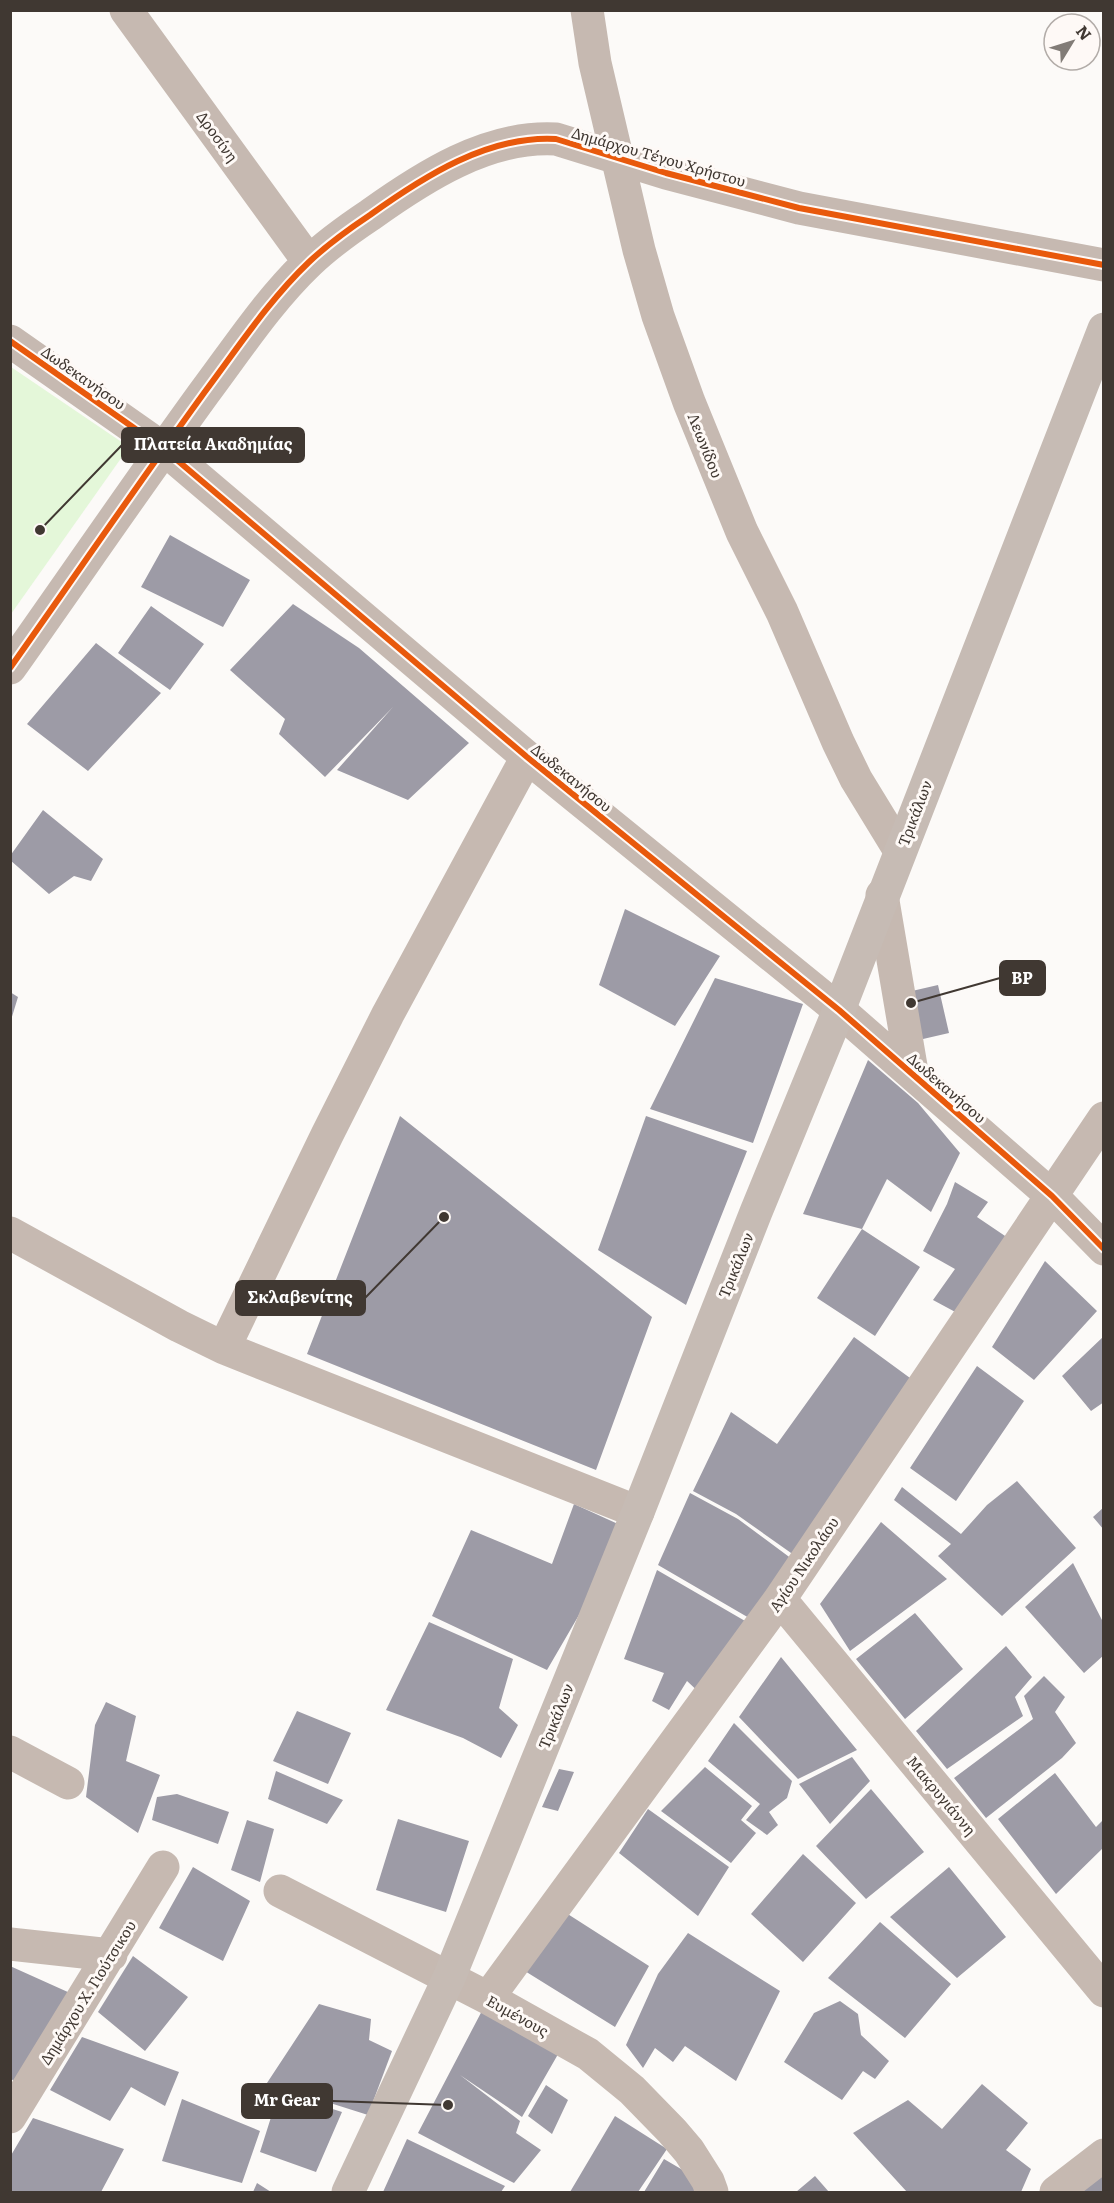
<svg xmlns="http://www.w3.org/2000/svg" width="1114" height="2203" font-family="Literata,serif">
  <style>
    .green { fill: #e4f7d9 }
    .building { fill: #9d9ba6 }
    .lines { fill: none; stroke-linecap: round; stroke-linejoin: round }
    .minor { stroke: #c6b9b1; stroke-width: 33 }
    .major { stroke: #c6bbb4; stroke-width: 33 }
    .cycleway-casing { stroke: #fef9f6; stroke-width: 10 }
    .cycleway { stroke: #e8590c; stroke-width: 6 }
    .labels { text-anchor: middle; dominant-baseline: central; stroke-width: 6; stroke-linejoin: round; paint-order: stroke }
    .street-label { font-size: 15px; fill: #403832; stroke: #fef9f6 }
    .leader { fill: none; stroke: #403832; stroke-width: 2 }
    .callout-dot { fill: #403832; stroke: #fef9f6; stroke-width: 2 }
    .callout { fill: #403832; stroke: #403832; stroke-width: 2 }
    .callout-label { font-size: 16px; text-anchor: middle; font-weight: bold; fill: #fff }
  </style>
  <rect width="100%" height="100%" fill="#fcfaf8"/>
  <!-- green -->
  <path class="green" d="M11,367L129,447L11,614Z"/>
  <!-- building -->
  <path class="building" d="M170,535L250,580L223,627L141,587Z
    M293,604L359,648L469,743L408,800L337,770L393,707L325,777L279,734L285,719L230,670Z
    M151,606L204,644L170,690L118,653Z
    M96,643L161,693L88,771L27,724Z
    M43,810L103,859L91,881L74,876L49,894L10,860V856Z
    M625,909L720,956L675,1026L599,985Z
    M715,978L803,1004L753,1143L650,1109Z
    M938,985L949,1033L897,1045L886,997Z
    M10,992L18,997L11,1020H10Z
    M868,1060L918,1103L960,1153L931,1212L887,1179L862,1229L803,1214Z
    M400,1116L652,1317L596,1470L307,1354Z
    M646,1116L747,1151L686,1305L598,1250Z
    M955,1182L988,1202L977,1217L1011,1240L959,1314L933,1300L955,1269L923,1251L947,1204Z
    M862,1229L920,1267L875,1336L817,1298Z
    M1045,1261L1097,1311L1034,1380L992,1347Z
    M1104,1336V1402L1091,1411L1062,1376Z
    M854,1337L921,1386L801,1560L736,1514L693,1491L731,1412L777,1444Z
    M977,1366L1024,1401L956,1501L910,1468Z
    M1017,1481L1076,1548L1002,1616L938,1556L951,1544L894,1500L902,1487L961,1534L987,1505Z
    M690,1493L738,1519L796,1562L756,1622L658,1565Z
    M574,1504L629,1529L547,1670L432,1616L471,1530L552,1564Z
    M1104,1507V1530L1093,1517Z
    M881,1522L947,1579L850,1651L820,1604Z
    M1073,1563L1104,1624V1655L1084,1673L1025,1607Z
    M657,1570L752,1625L703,1696L687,1681L669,1710L652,1701L664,1673L624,1659Z
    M915,1613L963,1669L905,1719L856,1659Z
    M429,1622L513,1659L499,1708L518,1725L501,1758L463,1738L386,1710Z
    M1006,1646L1032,1677L1015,1697L1023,1716L947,1769L916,1731Z
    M781,1657L857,1750L798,1779L739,1717Z
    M1044,1676L1065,1697L1055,1712L1076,1743L1062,1758L986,1818L954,1778L1033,1719L1024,1696Z
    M106,1702L136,1716L126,1761L160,1775L138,1833L86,1797L95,1725Z
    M297,1711L351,1733L328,1784L273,1761Z
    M734,1723L792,1781L787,1798L769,1812L778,1825L767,1835L746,1820L760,1804L708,1761Z
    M852,1757L870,1781L830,1824L799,1784Z
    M705,1767L752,1806L741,1820L756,1833L731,1863L661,1811Z
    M559,1769L574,1772L558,1811L542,1807Z
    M276,1771L343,1800L327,1824L268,1799Z
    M1055,1773L1096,1827L1104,1819V1847L1056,1894L998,1819Z
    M871,1789L924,1852L866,1899L816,1846Z
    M177,1794L229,1812L218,1844L152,1820L157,1797Z
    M648,1809L729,1867L698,1916L619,1853Z
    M398,1819L469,1841L446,1912L376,1890Z
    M247,1820L274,1829L260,1882L231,1870Z
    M803,1854L856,1903L803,1962L751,1914Z
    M193,1867L250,1901L223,1961L159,1928Z
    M949,1867L1006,1937L957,1978L890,1917Z
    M563,1911L649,1966L615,2027L520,1968Z
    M880,1922L951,1984L905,2038L828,1978Z
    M688,1933L780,1991L736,2081L685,2046L673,2062L655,2048L643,2068L626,2045L658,1974Z
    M133,1956L188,1997L145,2051L98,2012Z
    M10,1966L70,1993L14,2081L10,2078Z
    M840,2001L858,2014L861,2035L889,2061L875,2079L863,2071L842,2100L784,2062L814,2013Z
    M319,2004L371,2019L369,2040L392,2051L368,2115L267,2083Z
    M484,2007L561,2049L522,2117L460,2075L520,2121L516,2133L541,2150L514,2183L418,2133Z
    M82,2037L179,2072L165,2106L131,2087L110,2121L50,2090Z
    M982,2084L1028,2123L1006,2150L1031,2169L1021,2192H907L853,2133L908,2100L942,2129Z
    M546,2085L568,2100L552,2134L528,2116Z
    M279,2092L342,2112L316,2172L260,2152Z
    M182,2099L260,2131L242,2183L162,2161Z
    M615,2116L667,2149L638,2192H570Z
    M33,2118L124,2149L101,2192L10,2191V2157Z
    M407,2139L505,2186L501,2192H383Z
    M664,2159L693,2176L700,2192H644Z
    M1104,2172V2192H1078Z
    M815,2176L829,2192H796Z
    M257,2183L271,2192H253Z"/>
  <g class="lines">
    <!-- minor -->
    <path class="minor" d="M126,10L309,262
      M587,10L595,63L639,250L658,316L689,402L742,532L782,612L838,742L856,779L900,851
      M10,341L164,449L527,757L839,1010L1052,1196L1104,1249
      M10,668C75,576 138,484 204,393C237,349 269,300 309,262C328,244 349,229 370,215C423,177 488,135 556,139L666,173L799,208L1104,265
      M882,895L912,1072
      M10,1233L179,1326L224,1348L638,1512
      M224,1348L327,1135L388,1014L527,757
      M780,1599L1104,1991
      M10,1752L68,1783
      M280,1891L488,1998L588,2054L632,2090L672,2131L689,2151L708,2181L712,2192
      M10,1944L111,1955
      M488,1998L780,1599L1104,1118
      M10,2117L163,1867
      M1056,2192L1104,2155"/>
    <!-- major -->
    <path class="major" d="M348,2192L449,1978L638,1512L756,1212L839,1010L1104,329"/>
    <!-- cycleway casing -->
    <g class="cycleway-casing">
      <path id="cycleway" d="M10,341L164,449L527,757L839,1010L1052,1196L1104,1249
        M10,668C75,576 138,484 204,393C237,349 269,300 309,262C328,244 349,229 370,215C423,177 488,135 556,139L666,173L799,208L1104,265"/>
    </g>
    <!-- cycleway -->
    <use href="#cycleway" class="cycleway"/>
  </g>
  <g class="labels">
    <!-- street labels -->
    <g class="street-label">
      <text transform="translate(218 136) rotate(54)">Δροσίνη</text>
      <text transform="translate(659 156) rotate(16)">Δημάρχου Τέγου Χρήστου</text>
      <text transform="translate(84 377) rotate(35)">Δωδεκανήσου</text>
      <text transform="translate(706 445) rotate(68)">Λεωνίδου</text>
      <text transform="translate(572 777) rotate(39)">Δωδεκανήσου</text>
      <text transform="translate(914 813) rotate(-69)">Τρικάλων</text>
      <text transform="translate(947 1087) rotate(41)">Δωδεκανήσου</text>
      <text transform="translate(735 1265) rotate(-68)">Τρικάλων</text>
      <text transform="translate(803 1564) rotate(-56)">Αγίου Νικολάου</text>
      <text transform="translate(555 1716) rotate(-68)">Τρικάλων</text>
      <text transform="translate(942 1795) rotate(50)">Μακρυγιάννη</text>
      <text transform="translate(87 1992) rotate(-58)">Δημάρχου Χ. Γιούτσικου</text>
      <text transform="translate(518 2015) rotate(29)">Ευμένους</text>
    </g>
  </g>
  <!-- callouts -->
  <path class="leader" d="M40 530L122 445M911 1003L1000 978M444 1217L365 1298M448 2105L332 2101"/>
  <g class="callout-dot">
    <circle cx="40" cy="530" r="6"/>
    <circle cx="911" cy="1003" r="6"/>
    <circle cx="444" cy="1217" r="6"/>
    <circle cx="448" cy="2105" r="6"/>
  </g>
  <g class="callout">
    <rect x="122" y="428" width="182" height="34" rx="6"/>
    <rect x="1000" y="961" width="45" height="34" rx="6"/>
    <rect x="236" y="1281" width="129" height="34" rx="6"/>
    <rect x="242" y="2084" width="90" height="34" rx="6"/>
  </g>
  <g class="callout-label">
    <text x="213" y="450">Πλατεία Ακαδημίας</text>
    <text x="1022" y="984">BP</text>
    <text x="300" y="1303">Σκλαβενίτης</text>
    <text x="287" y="2106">Mr Gear</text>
  </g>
  <!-- border -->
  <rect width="1114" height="2203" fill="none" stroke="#403832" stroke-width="24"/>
  <!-- north arrow -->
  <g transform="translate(1072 42) rotate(52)"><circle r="28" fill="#fef9f6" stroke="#b2aca8" stroke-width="1.5"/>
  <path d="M0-4.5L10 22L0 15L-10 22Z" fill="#827c77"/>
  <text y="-9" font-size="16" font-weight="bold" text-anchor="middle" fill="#403832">N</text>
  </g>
</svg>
